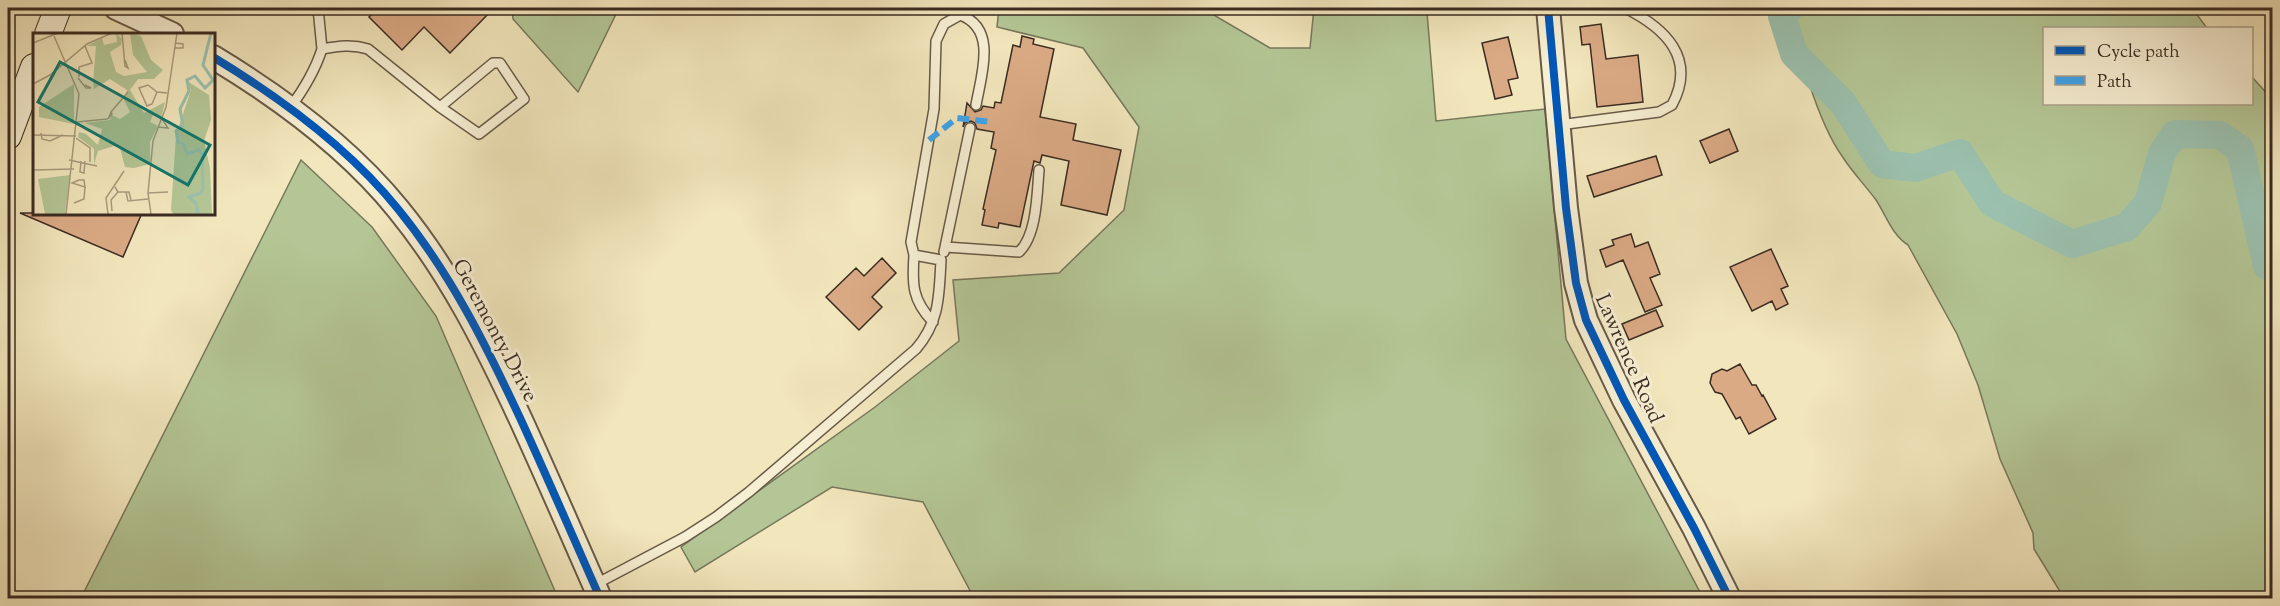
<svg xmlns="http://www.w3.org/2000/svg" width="2280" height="606" font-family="'Sorts Mill Goudy',serif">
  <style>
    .green { fill: #b4c695; stroke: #77785c; stroke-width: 1.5 }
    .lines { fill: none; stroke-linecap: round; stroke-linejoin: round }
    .river { stroke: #9bc0ae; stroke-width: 28 }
    .building { fill: #daaa85; stroke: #3a2b22; stroke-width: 1.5 }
    .service-casing { stroke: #685a48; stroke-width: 12 }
    .tertiary-casing { stroke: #685a48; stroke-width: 26 }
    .secondary-casing { stroke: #3a2b22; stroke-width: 28 }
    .service { stroke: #f7efd3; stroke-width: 9 }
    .tertiary { stroke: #f7efd3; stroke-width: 22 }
    .secondary { stroke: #f7efd3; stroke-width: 26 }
    .quiet { stroke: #3fa3ea; stroke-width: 6; stroke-dasharray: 12 6; stroke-linecap: butt }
    .cycleway-casing { stroke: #f7efd3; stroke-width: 11 }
    .cycleway { stroke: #0057b8; stroke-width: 8 }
    .labels { text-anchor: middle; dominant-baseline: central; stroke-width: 6; stroke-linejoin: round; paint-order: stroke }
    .street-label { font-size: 21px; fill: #3a2b22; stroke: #f7efd3 }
    .inset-river { fill: none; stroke: #9bc0ae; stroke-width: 3 }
    .inset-road { fill: none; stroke: #a89b7e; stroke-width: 1.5 }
    .view { fill: #0f766e; fill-opacity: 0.15; stroke: #0f766e; stroke-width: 3 }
    .inset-edge { fill: none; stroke: #3a2b22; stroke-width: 3 }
  </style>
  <rect width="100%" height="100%" fill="#f2e6bc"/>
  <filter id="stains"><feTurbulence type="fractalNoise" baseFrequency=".00333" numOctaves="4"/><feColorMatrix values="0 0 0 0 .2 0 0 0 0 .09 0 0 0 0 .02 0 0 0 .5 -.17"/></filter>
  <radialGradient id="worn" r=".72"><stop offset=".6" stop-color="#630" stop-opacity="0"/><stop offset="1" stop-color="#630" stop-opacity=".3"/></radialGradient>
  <!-- green -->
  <path class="green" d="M512,8H619L578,92L513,19Z
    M999,8H1202L1270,48H1310L1314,8H1447L1427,12L1436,121L1545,109L1566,339L1702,596L1698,598H974L923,502L832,487L695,572L681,547L875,407L959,341L953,280L1059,273L1124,210L1139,127L1083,48L997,27Z
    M1794,8H2192L2207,28H2044V104H2252V77L2272,99V598H2064L2034,549L2033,533L2000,459L1978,385L1957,334L1908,245C1892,235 1886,215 1876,200C1865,185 1852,172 1842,156C1821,127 1792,43 1794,8Z
    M301,160L372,227L436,316L558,598H81Z"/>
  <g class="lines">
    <!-- river -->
    <path class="river" d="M1790,8L1782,16L1794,54L1843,103L1882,164L1915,168L1960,153L1992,203L2072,244L2127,227L2148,203L2162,153L2175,134L2220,135L2240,149L2267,266L2272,268"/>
  </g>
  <!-- building -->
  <path class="building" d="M378,8H494L450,53L424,27L402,50L369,17Z
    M1601,24L1606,59L1638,55L1643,102L1597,107L1590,44L1582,45L1580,27Z
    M1022,36L1034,39L1033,44L1054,49L1040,117L1076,124L1073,140L1121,150L1107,215L1061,205L1069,161L1042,155L1040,163L1034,161L1020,227L999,223L998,228L982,225L985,210L983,209L996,150L991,148L994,132L977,129L975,123L971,121L965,123L963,127L967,103L975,112L981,110L983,106L994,108L995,102L1001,103L1013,45L1020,47Z
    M1508,37L1518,78L1508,80L1512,95L1495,99L1482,43Z
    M1729,129L1738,151L1710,163L1700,141Z
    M1656,156L1662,175L1594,197L1587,176Z
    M20,213H142L123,257Z
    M1631,234L1635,247L1648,242L1660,274L1650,278L1662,305L1645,312L1623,260L1606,267L1600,250L1614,245L1612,240Z
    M1771,249L1788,286L1781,289L1788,304L1776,310L1772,301L1752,311L1730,267Z
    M882,258L896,273L872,297L882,307L859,330L826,297L856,268L864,276Z
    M1656,310L1663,326L1629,340L1622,324Z
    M1740,364L1752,385H1756L1762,396L1763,395L1776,419L1749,434L1740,417L1736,419L1722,394L1715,392L1710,383L1712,374L1722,369L1727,371Z"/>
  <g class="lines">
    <!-- service casing -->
    <g class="service-casing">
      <path id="service" d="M318,8L322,49
        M290,108C304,89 315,71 322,49C339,46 352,44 368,49L440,107L479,134L524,99L500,63H493L440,107
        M1559,125L1659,112L1672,105C1697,58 1665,28 1625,8
        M946,247L1019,252C1037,235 1037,194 1039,170
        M944,252L970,128
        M914,255L911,242L934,109L936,41L944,24L960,15C998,28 981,76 976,105
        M594,585L685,537L716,517L749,492L916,349C940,321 939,295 941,260L914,255C912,284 912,300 933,322"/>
    </g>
    <!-- tertiary casing -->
    <g class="tertiary-casing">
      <path id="tertiary" d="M116,8L172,34
        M1548,8L1566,208L1576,283L1586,320L1624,400L1694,528L1729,598
        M213,57C281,98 348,147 398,209C451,274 486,345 521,420C548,479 574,539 600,598"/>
    </g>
    <!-- secondary casing -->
    <g class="secondary-casing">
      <path id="secondary" d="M48,34L58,8
        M8,136L34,67"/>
    </g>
    <!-- service -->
    <use href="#service" class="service"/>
    <!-- tertiary -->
    <use href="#tertiary" class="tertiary"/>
    <!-- secondary -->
    <use href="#secondary" class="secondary"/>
    <!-- quiet -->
    <path class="quiet" d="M929,140L957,118L991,122"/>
    <!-- cycleway casing -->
    <g class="cycleway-casing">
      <path id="cycleway" d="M1548,8L1566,208L1576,283L1586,320L1624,400L1694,528L1729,598
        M213,57C281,98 348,147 398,209C451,274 486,345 521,420C548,479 574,539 600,598"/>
    </g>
    <!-- cycleway -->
    <use href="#cycleway" class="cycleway"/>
  </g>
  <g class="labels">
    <!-- street labels -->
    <g class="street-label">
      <text transform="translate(494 331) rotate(62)">Geremonty Drive</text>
      <text transform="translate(1628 359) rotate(66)">Lawrence Road</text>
    </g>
  </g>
  <!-- overview -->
  <g transform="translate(33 33)">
    <rect width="182" height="182" fill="#f2e6bc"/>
    <path d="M83,0L89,6L88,12L77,19L83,39L91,43L114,39L100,22L97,0L108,3L118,27L130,37L121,46H105L97,57L111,80L132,69L128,85L120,82L117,89L125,93L117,109V131L101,135L92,134L87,115L81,113L65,118L61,132V116L45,104L46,99L53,101L65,112L69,96L52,90L77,87L79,82L87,86L97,79L91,67L94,57L77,46L61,56L60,49L63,13H54L69,5L71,12L84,9ZM154,48L176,62L178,87L171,108L177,135L179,181H140L138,177L143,102L158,57ZM41,51V91L6,84V74ZM37,142L32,181H12L5,146Z" fill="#b4c695"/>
    <path class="inset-river" d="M165,181L163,171L156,164L168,160L170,155L169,121L165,117L154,121L150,111L145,109L143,98L150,93L147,76L156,58L154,47L162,43L172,55L180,47L170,32L178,0"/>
    <path class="inset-road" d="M89,0L92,33L95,35L92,27M21,3L46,61L33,181M0,10L25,0M141,15H150V11L142,10M46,44V34L59,30L52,13M45,45L53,55H58L52,52M0,51L17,42L54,11L79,0M124,59L119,71L114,73L106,55L115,52L124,59L134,60M78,79L95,59M44,89L74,86L76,85V84H77L79,81L78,79L76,84M125,94L135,95L129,86M8,100L9,106L17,108L30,102M0,102L43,103M43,105L57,115V129M36,127L64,133M48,128L47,139L51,140L52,128M0,137L41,136M51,147L52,154L39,150L46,147ZM85,159H96L98,167M93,159L95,168L115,166M115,160L135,159M41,170L51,166L52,154M79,178L78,167L85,159L82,154M75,181L73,165L91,138M118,181L115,160L120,108L133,74L144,0"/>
    <path class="view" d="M27,29L177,112L155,152L5,69Z"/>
    <rect width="182" height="182" class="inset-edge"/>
  </g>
  <!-- margin -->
  <rect width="2280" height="606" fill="none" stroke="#f2e6bc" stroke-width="30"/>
  <rect x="9" y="9" width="2262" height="588" fill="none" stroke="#3a2b22" stroke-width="3"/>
  <rect x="15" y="15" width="2250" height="576" fill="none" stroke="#3a2b22" stroke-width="1.5"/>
  <!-- legend -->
  <rect x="2043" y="27" width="210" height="78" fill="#f7efd3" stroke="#aba18c" stroke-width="1.5"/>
  <rect x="2055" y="46" width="30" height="9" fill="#0057b8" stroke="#aba18c" stroke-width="1.5"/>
  <text x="2097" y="57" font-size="18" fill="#3a2b22">Cycle path</text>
  <rect x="2055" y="76" width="30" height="9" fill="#3fa3ea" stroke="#aba18c" stroke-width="1.5"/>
  <text x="2097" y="87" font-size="18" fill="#3a2b22">Path</text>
  <rect width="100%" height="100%" filter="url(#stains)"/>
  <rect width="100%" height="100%" fill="url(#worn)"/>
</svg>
